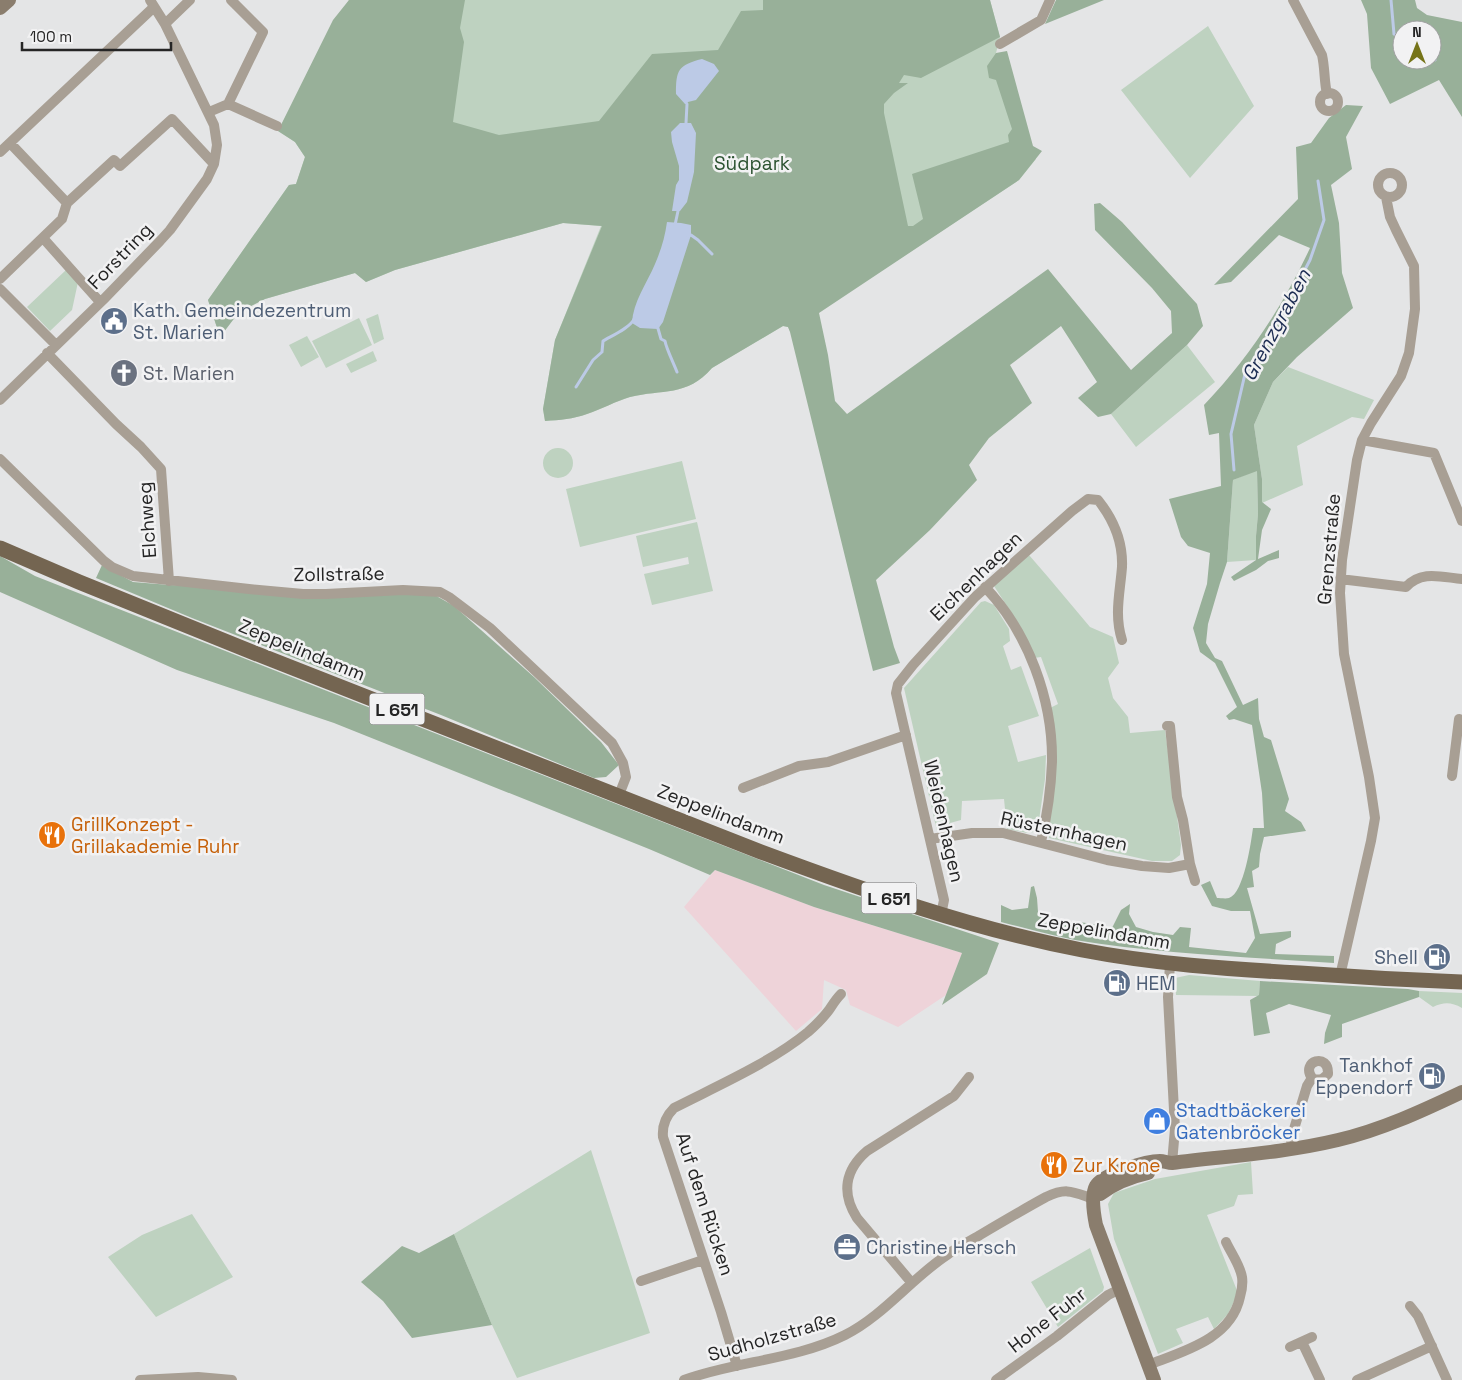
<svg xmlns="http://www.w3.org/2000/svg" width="1462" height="1380" font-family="'Space Grotesk',sans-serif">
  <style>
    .industrial { fill: #eed3d9 }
    .green { fill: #bed2c0 }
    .forest { fill: #98b099; fill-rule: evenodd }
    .water { fill: #bccae6 }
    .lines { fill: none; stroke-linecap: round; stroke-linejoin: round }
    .stream { stroke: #bccae6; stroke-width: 3 }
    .street { stroke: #a89f94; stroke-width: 10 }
    .secondary { stroke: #8a7d6d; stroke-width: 14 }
    .primary { stroke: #746551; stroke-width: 15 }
    .labels { text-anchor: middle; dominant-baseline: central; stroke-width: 5; stroke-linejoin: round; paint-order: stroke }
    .shield { fill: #f2f2f3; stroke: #626263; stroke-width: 1 }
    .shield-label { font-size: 18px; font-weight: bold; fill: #252525 }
    .park-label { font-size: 19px; fill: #2b5230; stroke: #f2f2f3 }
    .street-label { font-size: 19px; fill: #252525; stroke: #f2f2f3 }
    .service-label { font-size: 19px; fill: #4e5e75; stroke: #f2f2f3; text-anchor: start }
    .worship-label { font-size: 19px; fill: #5b616d; stroke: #f2f2f3; text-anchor: start }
    .food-label { font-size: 19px; fill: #c56008; stroke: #f2f2f3; text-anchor: start }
    .shop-label { font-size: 19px; fill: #366cbe; stroke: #f2f2f3; text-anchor: start }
    .water-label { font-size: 20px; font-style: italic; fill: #1c2c52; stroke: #f2f2f3 }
  </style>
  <rect width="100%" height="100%" fill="#e4e5e6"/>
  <!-- industrial -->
  <path class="industrial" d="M715,870L814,907L962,953L946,995L898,1027L850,1005L846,990L824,980L822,1009L796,1031L684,907Z"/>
  <!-- green -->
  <path class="green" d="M349,0H990L1000,37L996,53L1036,159L1019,180L790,331L788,327L783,326L712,368C687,397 662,389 630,397C616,401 602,409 587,414C573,419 560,420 545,421L543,409L555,340L601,226L563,223L395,270L366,282L355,273L265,299L239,312L220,337L208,300L289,185L296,184L305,157L295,142L278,131Z
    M1208,26L1254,106L1190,178L1121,90Z
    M66,270L78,282L72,310L50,331L27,307Z
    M378,314L384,339L374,344L366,319Z
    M359,318L372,345L326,368L312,341Z
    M307,336L319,357L301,367L289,345Z
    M1187,345L1215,382L1136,447L1111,414Z
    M373,351L377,361L351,373L346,364Z
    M1288,367L1374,400L1364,419L1352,417L1297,446L1303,485L1262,503V479L1254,425L1273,382Z
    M543 463a15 15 0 1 1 30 0a15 15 0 1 1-30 0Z
    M682,461L696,519L580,547L566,489Z
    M1257,470L1258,514L1256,536V560L1227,562L1233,480Z
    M697,522L713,591L652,605L644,574L689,564L688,557L643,567L636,536Z
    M1029,555L1048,577L1090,627L1113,637L1119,663L1108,678L1113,698L1128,717L1130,733L1165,730L1181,845L1180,855L1172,861H1152L1049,838L1048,831L1050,708L1058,704L1041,657L1034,658L1020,626L994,586Z
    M985,601L994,605L1009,629L1010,641L1003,646L1011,670L1021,666L1039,716L1008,726L1018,762L1046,755L1045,779L1038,827L1034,832L1027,833L1007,829L1004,799L962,801L961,820L950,823L952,831L940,832L937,831L904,688L981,602Z
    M1189,975L1260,981L1259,996L1176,995L1175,978Z
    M1419,991L1462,993V1008C1451,1002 1444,1002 1433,1007L1419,997Z
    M591,1150L650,1333L517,1378L492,1325L454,1234Z
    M1251,1162L1253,1194L1238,1195L1234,1206L1207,1215L1238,1293L1228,1314L1214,1329L1208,1317L1176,1329L1183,1343L1158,1354L1114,1239L1108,1204L1114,1193L1155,1179Z
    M192,1214L233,1277L156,1317L108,1257L142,1235Z
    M1090,1248L1104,1287L1103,1291L1058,1327L1031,1282Z"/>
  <!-- forest -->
  <path class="forest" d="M349,0H465L460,28L464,42L453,122L499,135L599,121L652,54L718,50L741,11L763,10V0H990L1000,37L921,78L904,75L899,83H908L894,93L884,104V113L908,226H913L923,219L912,174L1009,142L1008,135L1012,129L996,80L989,78L987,66L996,53L1007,51L1033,146L1042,151L1019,180L819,313L828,355L835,401L847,414L1048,269L1131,370L1172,333L1171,311L1152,288L1095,230L1094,204L1100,203L1122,222L1197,304L1203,326L1187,345L1111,414L1098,417L1078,398L1097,382L1061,326L1010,365L1032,403L989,438L969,465L977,480L930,530L876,580L894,647L900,663L873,671L790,332L788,327L783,326L712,368C687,397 662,389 630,397C616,401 602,409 587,414C573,419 560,420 545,421L543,409L555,340L602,226L563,223L395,270L366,282L355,273L265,299L239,312L220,337L208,300L289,185L296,184L305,157L295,142L278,131L333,20Z
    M1056,0H1104L1045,24Z
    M1361,0H1415L1417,8L1427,15L1462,22V117L1439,80L1390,104L1371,68L1367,14ZM1402,30H1432V60H1402Z
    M1346,105L1363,106L1346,137L1352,169L1331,185L1339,223L1342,273L1353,308L1297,357L1273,382L1254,425L1262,479V502L1271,509L1262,530L1258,559L1279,550V558L1268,561L1256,570L1234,581L1231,577L1256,560V536L1258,514L1257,471L1233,480L1227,562L1220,583L1208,624L1206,643L1215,658L1222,661L1243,705L1258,698L1259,719L1264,737L1271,740L1289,799L1285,811L1301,822L1306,831L1264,837L1260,854L1259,867L1252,871L1254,887L1247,888L1260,934L1291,931V937L1276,944L1275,954L1334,956V963C1248,957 1161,954 1075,940C1050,935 1025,928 1001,922V905L1012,910L1028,908L1031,887L1034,886L1037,898L1038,912L1045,923C1068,919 1090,923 1112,928L1121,910L1130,904L1129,914L1136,927L1153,932L1173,935L1180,927L1191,928L1189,947L1246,953L1255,938L1250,911H1231L1212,906L1201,885L1210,881L1217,898C1220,898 1226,899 1229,898C1244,893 1251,842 1253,828H1264L1262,793L1252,725L1234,719L1229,720L1226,716L1237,707L1215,663L1200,652L1193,628L1207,584L1210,553L1188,546L1181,537L1169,499L1221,486L1219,433L1209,435L1204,405C1248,359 1283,306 1310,248L1279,235L1231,282L1214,285L1298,199L1296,147L1311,143L1329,118Z
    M0,556L35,576L322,689L824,885L999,943L987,974L942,1005L962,953L814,907L715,870L710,875L649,849L334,723L177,670L0,592Z
    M102,565L133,582L170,585L433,594L454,606L534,677L601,742L619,765L606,777L594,778L441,715L192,618L96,578Z
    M1260,981L1408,989L1419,991V997L1342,1024V1037L1324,1044L1325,1033L1331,1015L1289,1004L1266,1013L1270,1033L1254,1036L1250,1000L1259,995Z
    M454,1234L492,1325L412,1338L383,1301L361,1282L402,1246L419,1253Z"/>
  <!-- water -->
  <path class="water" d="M702,59L714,64L719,71L696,100L688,102L687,104H685L676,94C676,70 678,65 702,59Z
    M680,123H691L696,133L694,172L687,202L680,211H672L676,185L679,180V166L672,142L671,132Z
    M667,222L681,223L691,225V235L663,322L658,329L640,328L632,323C633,302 647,283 655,264C661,250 665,237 667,222Z"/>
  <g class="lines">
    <!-- stream -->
    <path class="stream" d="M1391,0L1394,34L1402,39
      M1432,58L1435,60
      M686,123L687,104
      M675,225L678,211
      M688,236L691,235L698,240L712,254
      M657,325L661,339L665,341C666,348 674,364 677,372
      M576,387L593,360L602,352L603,341C611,336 630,328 634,319
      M1234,470L1231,434L1245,374L1279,319L1310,260L1324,220L1318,181"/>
    <!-- street -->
    <path class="street" d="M1293,0L1322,55C1325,68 1324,81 1327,94
      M165,24L190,0
      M1000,44L1041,20L1050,0
      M1320 102a9 9 0 1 1 18 0a9 9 0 1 1-18 0Z
      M228,104L277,126
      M209,112L228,104L263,32L231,0
      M10,143L67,203
      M0,152L154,7
      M1378 185a12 12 0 1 1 24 0a12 12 0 1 1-24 0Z
      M43,238L100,302
      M0,279L62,219L67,203L114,160L120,166L172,119L214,164
      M0,289L56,345
      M47,353L116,424L141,447L161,469L169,581
      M0,400L103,300L160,241L170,230L207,179L214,164L217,145L214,125L165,24L150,0
      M1362,440L1434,453L1462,521
      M0,459L104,561L112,567L133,576L249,589L303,594H326L403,590L440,592L449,597L490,628L612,743L623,763L626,777L619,795
      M1340,579L1406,587C1421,570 1441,577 1462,579
      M985,587C1028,632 1053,700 1052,762C1051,789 1047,816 1041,842
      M1167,726H1170L1177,797L1183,820L1190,864L1195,881
      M1452,776L1459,719L1462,720
      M743,788L799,766L828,762L906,735
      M930,839L972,833H1003L1107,860L1142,866L1169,868L1190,864
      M941,915L944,900L896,693L898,684L913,665L975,597L1072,511L1088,499L1098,500C1114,520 1123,542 1122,567C1120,593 1114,615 1122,640
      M1170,964L1168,997L1175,1129L1172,1163
      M1340,976L1371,841L1375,818L1369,777L1344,654L1340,593L1342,560L1357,460L1362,440L1371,423L1401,376L1409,353L1415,309L1414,266L1396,230L1390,217L1386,197
      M1292,1148L1291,1139L1307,1086L1312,1078C1319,1081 1322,1080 1328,1074C1329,1052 1300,1061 1312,1078
      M641,1281L703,1260
      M911,1282L857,1218C841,1193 845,1170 867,1151L954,1096L969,1077
      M1410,1306L1418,1316L1447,1380
      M1302,1342L1320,1380
      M1290,1347L1312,1337
      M1148,1365C1184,1351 1231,1339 1240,1297C1242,1290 1243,1284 1242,1277C1240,1265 1231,1253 1226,1242
      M737,1366L721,1312L663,1137C662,1126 665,1117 674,1108C717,1086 770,1063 808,1032C816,1025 823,1018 829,1010C833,1004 836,999 841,994
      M140,1380L198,1377L232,1380
      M684,1380C736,1361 795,1360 845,1335C883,1316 912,1278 947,1255C957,1247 969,1242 980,1235C1002,1222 1024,1209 1046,1197C1067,1187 1073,1192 1094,1199
      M996,1380L1057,1336L1108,1295L1120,1289
      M1357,1380L1432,1346"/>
    <!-- secondary -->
    <path class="secondary" d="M0,8L9,0
      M1100,1194C1115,1183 1130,1177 1148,1173
      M1154,1380L1096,1225C1094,1215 1091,1195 1096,1186C1102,1174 1147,1161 1160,1161C1164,1161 1168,1163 1172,1163C1227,1156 1284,1153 1338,1140C1381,1130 1422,1111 1462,1092"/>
    <!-- primary -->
    <path class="primary" d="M0,548L79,582L252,652L761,852C866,891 972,929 1082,950C1154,964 1227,969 1300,973C1354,977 1408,980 1462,982"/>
  </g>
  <!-- icons -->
  <defs>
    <g id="civic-disc" transform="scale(1.4375)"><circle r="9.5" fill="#5c6f8a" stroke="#f2f2f3"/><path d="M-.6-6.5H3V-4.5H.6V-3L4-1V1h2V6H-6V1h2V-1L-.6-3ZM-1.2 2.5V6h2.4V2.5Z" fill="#fff"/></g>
    <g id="church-disc" transform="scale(1.4375)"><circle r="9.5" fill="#6b7280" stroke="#f2f2f3"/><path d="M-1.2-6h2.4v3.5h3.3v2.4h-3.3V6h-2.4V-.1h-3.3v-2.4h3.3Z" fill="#fff"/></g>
    <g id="restaurant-disc" transform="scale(1.4375)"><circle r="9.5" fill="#e8710a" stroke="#f2f2f3"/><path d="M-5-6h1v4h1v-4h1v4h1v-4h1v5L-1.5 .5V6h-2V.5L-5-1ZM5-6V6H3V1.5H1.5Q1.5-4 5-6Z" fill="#fff"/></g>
    <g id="fuel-disc" transform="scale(1.4375)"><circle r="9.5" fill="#5c6f8a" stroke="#f2f2f3"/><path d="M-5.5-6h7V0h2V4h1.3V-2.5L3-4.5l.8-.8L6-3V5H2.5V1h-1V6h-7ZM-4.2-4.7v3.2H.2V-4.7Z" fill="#fff"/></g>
    <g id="shop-disc" transform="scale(1.4375)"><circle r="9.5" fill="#3f7fe0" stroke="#f2f2f3"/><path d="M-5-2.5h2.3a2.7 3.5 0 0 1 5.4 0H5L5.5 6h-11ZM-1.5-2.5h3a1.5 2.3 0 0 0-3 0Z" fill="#fff"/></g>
    <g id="office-disc" transform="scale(1.4375)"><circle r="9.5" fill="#5c6f8a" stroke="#f2f2f3"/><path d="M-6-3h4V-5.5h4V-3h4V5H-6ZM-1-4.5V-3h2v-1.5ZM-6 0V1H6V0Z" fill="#fff"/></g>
  </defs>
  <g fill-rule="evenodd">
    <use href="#civic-disc" x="114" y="321"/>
    <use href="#church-disc" x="124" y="373"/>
    <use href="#restaurant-disc" x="52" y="835"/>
    <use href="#fuel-disc" x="1437" y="957"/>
    <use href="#fuel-disc" x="1117" y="983"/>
    <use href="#fuel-disc" x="1432" y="1076"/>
    <use href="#shop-disc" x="1157" y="1121"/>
    <use href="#restaurant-disc" x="1054" y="1165"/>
    <use href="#office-disc" x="847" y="1247"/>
  </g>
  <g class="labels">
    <!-- shield labels -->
    <g class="shield">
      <rect x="369.5" y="693.5" width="55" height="31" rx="4"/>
      <rect x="861.5" y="882.5" width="55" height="31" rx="4"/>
    </g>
    <g class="shield-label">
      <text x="397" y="709">L 651</text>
      <text x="889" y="898">L 651</text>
    </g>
    <!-- park labels -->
    <g class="park-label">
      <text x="752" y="163">Südpark</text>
    </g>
    <!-- street labels -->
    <g class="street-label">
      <text transform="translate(120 256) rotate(-46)">Forstring</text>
      <text transform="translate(147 520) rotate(-94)">Elchweg</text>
      <text transform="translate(1329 549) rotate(-85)">Grenzstraße</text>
      <text transform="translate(339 574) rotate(-1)">Zollstraße</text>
      <text transform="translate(976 576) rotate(-44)">Eichenhagen</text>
      <text transform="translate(302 650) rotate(22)">Zeppelindamm</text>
      <text transform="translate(721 814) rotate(21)">Zeppelindamm</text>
      <text transform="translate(944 821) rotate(77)">Weidenhagen</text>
      <text transform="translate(1064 831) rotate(12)">Rüsternhagen</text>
      <text transform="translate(1104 931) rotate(10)">Zeppelindamm</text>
      <text transform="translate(705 1204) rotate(72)">Auf dem Rücken</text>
      <text transform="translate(1047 1320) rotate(-38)">Hohe Fuhr</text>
      <text transform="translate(772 1337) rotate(-16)">Sudholzstraße</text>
    </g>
    <!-- service labels -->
    <g class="service-label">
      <text x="133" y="310">Kath. Gemeindezentrum<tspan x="133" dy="22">St. Marien</tspan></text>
      <text x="1418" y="957" text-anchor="end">Shell</text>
      <text x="1136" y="983">HEM</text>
      <text x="1413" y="1065" text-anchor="end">Tankhof<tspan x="1413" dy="22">Eppendorf</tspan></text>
      <text x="866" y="1247">Christine Hersch</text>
    </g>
    <!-- worship labels -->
    <g class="worship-label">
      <text x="143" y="373">St. Marien</text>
    </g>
    <!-- food labels -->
    <g class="food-label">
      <text x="71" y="824">GrillKonzept -<tspan x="71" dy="22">Grillakademie Ruhr</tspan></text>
      <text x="1073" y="1165">Zur Krone</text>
    </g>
    <!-- shop labels -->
    <g class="shop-label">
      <text x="1176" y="1110">Stadtbäckerei<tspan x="1176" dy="22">Gatenbröcker</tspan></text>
    </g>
    <!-- water labels -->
    <g class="water-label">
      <text transform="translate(1276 325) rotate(-62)">Grenzgraben</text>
    </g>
  </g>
  <!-- north arrow -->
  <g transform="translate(1417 45)"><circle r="24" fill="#f2f2f3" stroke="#a0a0a1"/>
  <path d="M0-4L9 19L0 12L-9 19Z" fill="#767419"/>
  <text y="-8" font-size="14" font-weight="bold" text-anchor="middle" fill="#252525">N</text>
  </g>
  <!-- scale -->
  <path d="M22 42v8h149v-8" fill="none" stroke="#252525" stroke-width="2.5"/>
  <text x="30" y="42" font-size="15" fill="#252525" stroke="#f2f2f3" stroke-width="4" paint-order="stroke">100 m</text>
</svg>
